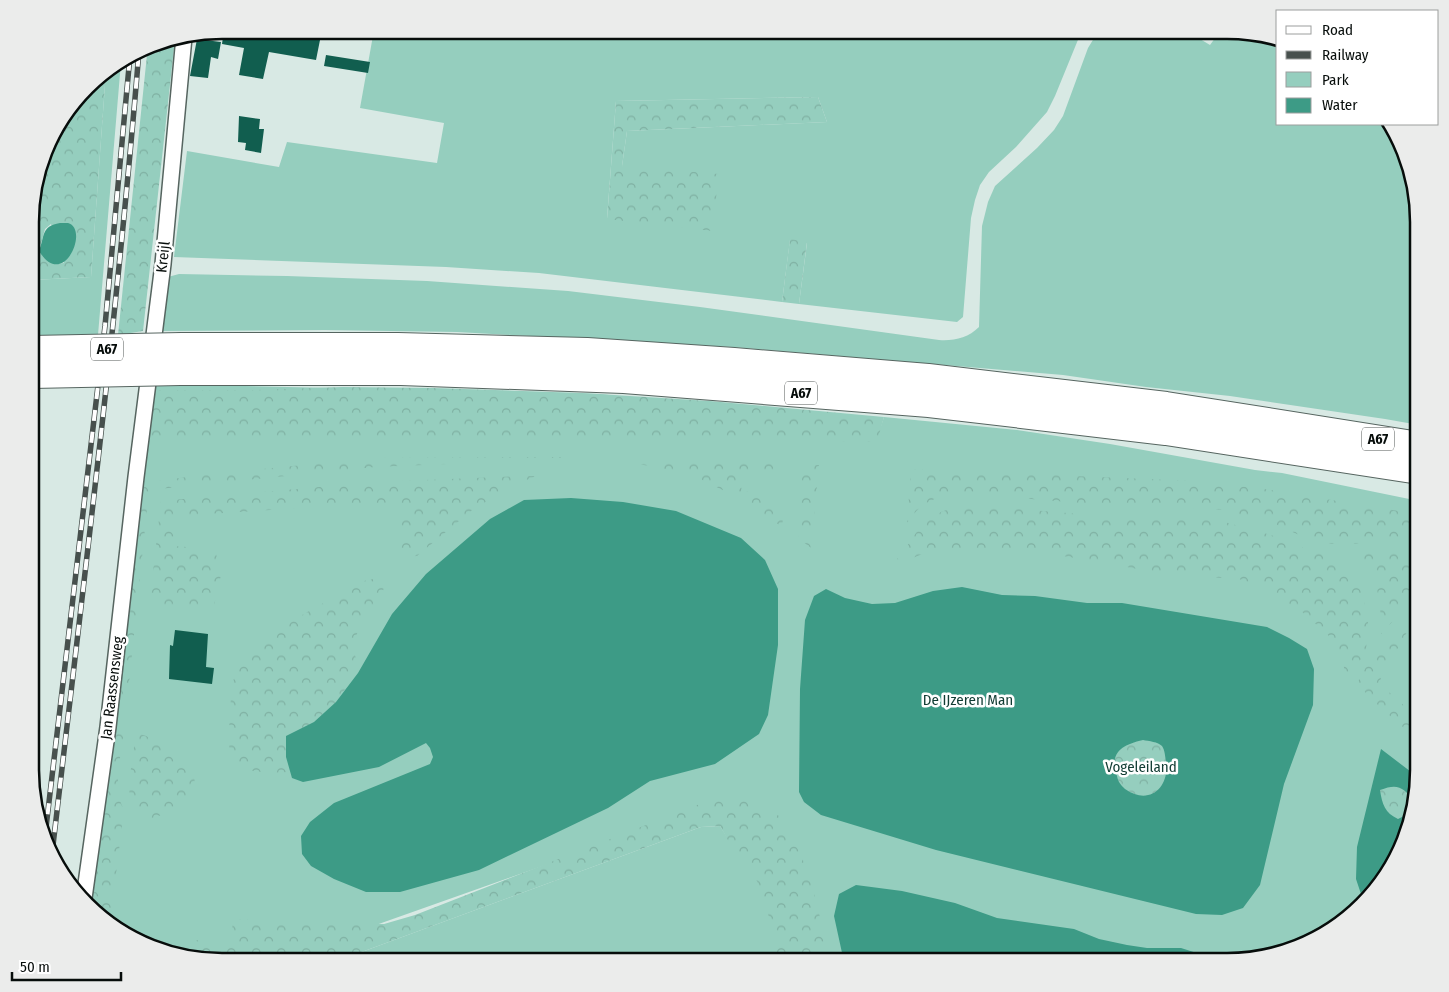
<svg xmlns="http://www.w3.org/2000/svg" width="1449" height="992" viewBox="0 0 1449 992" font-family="'Fira Sans Condensed',sans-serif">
<defs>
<pattern id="forest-crowns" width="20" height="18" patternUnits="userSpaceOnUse" patternTransform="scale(1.25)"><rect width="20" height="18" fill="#95cebe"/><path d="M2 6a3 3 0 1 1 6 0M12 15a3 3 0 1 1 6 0" fill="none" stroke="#7fb0a2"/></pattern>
</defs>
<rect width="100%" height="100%" fill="#d8e9e4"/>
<path fill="#95cebe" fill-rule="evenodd" d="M374 30H1082L1055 96 1047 112 1016 147 989 172 980 185 975 200 971 218 963 317 957 322 799 304 807 243 790 240 782 302 539 273 446 267 174 257 187 151 279 167 287 142 437 163 444 123 360 108ZM818 97 827 122 627 131 622 166 712 230 607 218 616 101Z
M1099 30H1185L1210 45 1221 30H1240L1278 38V124H1389L1399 137 1419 209V425L1385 419 1230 396 1146 387 1063 375 733 347 457 332 325 330 158 331 168 277 179 274 287 276 427 281 568 291 700 307 939 340C954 341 968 338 979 327L982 226 988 202 995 186 1037 148 1054 130 1063 116 1088 48Z
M121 62 98 335H32V280L91 277 106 71Z
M155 384 600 394 881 426 884 417 1017 430 1110 444 1255 470 1282 473 1419 501V783L1409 832 1380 887 1312 942 1228 962H340V960L701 827 720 826 742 861 726 801 277 960 209 962 160 952 105 923 90 905Z"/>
<path fill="url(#forest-crowns)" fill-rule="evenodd" d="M175 39 143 331 118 335 148 45Z
M106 71 91 277 32 280V197L50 137 95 78ZM51 224 64 263C52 264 46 262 39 251L45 229Z
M818 97 827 122 627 131 622 166 719 174 712 231 607 219 616 101Z
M790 239 807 242 799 304 782 302Z
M343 387 433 388 582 393 710 401 884 417 877 442 620 437 410 440 148 441 156 390H253Z
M566 457 572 459 375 467 149 490 128 693 116 701 143 483 201 475 376 458Z
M606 459H658L779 464 778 476 738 473 742 491 766 494V504L784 509 782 527 747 502 692 475 656 467Z
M803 465H819L811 548 798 538Z
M911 469 1195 481 1264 489 1417 514V542L1398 539 1343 545 1326 543 1297 534 1275 524 1223 510 1172 507 1141 508 957 493C933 498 921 502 907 523Z
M523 476H536L510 487 471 511 417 556 403 557 400 551V505L398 502 176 516 173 546 215 549 221 575 213 610 149 607 161 501 376 482Z
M957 506 1007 508 1140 519 1172 518 1221 521 1271 535 1293 545 1324 554 1333 555 1357 577 1362 591 1368 623 1366 652 1356 666 1346 689 1343 657 1328 635 1301 611 1260 586 1239 579 1164 574 1095 561 1017 549 961 548 927 552 887 569 901 555 922 524 941 512Z
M1398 549 1410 553 1419 562V589L1403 610 1381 634C1382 616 1379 584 1369 569 1365 564 1360 559 1355 555Z
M381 577 385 583C384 587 383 591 382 595 371 620 340 637 361 667L336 702 314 722 287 736 286 757 290 772 269 773 238 769C227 754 228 737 230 718 231 704 230 686 236 673 253 635 328 602 364 581Z
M1419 611 1382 676 1379 683 1419 719V741L1381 708 1357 684C1370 654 1395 633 1419 611Z
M113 722 124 733C121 754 112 791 124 809L110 925 105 923 90 905Z
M136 734C138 734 141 734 143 735 155 738 191 765 194 777 196 784 193 793 189 799 181 810 160 815 147 820 141 815 134 809 131 802 126 790 134 749 136 734Z
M1143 740C1149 741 1158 742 1162 746 1165 750 1165 757 1166 761 1170 788 1149 806 1125 789 1121 785 1118 782 1117 776 1109 753 1121 745 1143 740Z
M1391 786C1402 787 1408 794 1415 802L1413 812 1398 819C1385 812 1382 804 1380 790Z
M726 798C742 800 769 805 780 817 784 822 787 829 790 834 813 873 821 918 828 962H779L770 920 757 881 737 856 720 826 701 827 340 960V962H209L183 956 196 940 228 947 234 919 384 924 415 915 705 802Z"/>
<path fill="#3d9b86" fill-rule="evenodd" d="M60 223C60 223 68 223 68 223 90 229 63 291 39 251 45 236 41 226 60 223Z
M571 498 623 502 676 511 741 538 765 560 778 589V645L768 715 759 734 715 764 650 781 608 808 479 870 400 892H366L334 879 311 866 302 854 301 836 310 822 334 803 430 764 433 757 430 748 426 743 379 767 303 782 292 778 286 757V736L314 722 336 702 358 673 392 614 426 574 490 519 524 500Z
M962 587 1002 595 1035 596 1087 603H1122L1267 627 1289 638 1307 649 1314 669 1313 705 1284 784 1260 885 1243 908 1222 915 1196 914 936 850 821 815 804 802 799 792 800 689 805 620 814 596 826 589 845 598 872 604 895 603 933 591ZM1143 740C1149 741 1158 742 1162 746 1165 750 1165 757 1166 761 1170 788 1149 806 1125 789 1121 785 1118 782 1117 776 1109 753 1121 745 1143 740Z
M1381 749 1419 778 1415 802C1403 787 1398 783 1380 790 1382 804 1385 813 1398 819L1412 812 1413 809 1409 832 1380 887 1363 900 1356 879 1357 847Z
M856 885 902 891 955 903 997 918 1074 929 1099 939 1127 945 1147 948H1181L1225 962H844L834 916 839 894Z"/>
<path fill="#115e4f" d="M224 30H322L316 60 269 52 263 79 239 75 244 48 222 44Z
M197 39 221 42 218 59 211 57 208 78 190 76Z
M326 55 370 62 368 73 324 66Z
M239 116 260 119 259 129H264L261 153 245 150 246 143 238 142Z
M175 630 208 634 206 667 214 668 212 684 169 679 170 645 173 646Z"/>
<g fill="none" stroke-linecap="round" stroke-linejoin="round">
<defs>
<path id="street" d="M84 898 108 727 136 477 163 264 184 37"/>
<path id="highway" d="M182 347H398L587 352 734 362 928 378 1166 406 1419 446
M180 371H401L624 379 929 403 1166 431 1419 470"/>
</defs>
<use href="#street" stroke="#566560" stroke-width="18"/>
<use href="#highway" stroke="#566560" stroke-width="30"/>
<use href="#street" stroke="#fff" stroke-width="15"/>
<use href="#highway" stroke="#fff" stroke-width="28"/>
<defs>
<path id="rail" d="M45 836 105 326 130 56
M52 854C83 587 117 319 139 51"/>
</defs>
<use href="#rail" stroke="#47504d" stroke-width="5.5"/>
<use href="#rail" stroke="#fff" stroke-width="4" stroke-dasharray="11" stroke-linecap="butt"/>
<defs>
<path id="highway-bridge" d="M32 350 182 347
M32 374 180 371"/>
</defs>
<use href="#highway-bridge" stroke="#566560" stroke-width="30" stroke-linecap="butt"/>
<use href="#highway-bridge" stroke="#fff" stroke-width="28"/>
</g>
<g text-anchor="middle" stroke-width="5" stroke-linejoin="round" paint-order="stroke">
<g fill="#fff" stroke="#515654" stroke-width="1">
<rect x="91" y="337.5" width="32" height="23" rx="4"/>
<rect x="785" y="381.5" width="32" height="23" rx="4"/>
<rect x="1362" y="427.5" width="32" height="23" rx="4"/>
</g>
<g font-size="14" font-weight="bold" fill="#070d0b">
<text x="107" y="354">A67</text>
<text x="801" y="398">A67</text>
<text x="1378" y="444">A67</text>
</g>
<g font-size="15" fill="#070d0b" stroke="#fff">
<text transform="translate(163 257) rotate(-84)" y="5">Kreijl</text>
<text transform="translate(112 688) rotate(-83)" y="5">Jan Raassensweg</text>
</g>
<g font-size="15" fill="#113c33" stroke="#fff">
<text x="968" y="705">De IJzeren Man</text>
<text x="1141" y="772">Vogeleiland</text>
</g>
</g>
<path d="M0 0H1449V992H0ZM222 39H1227A183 183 0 0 1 1410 222V770A183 183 0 0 1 1227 953H222A183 183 0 0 1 39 770V222A183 183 0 0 1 222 39Z" fill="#ebeceb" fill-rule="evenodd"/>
<path fill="none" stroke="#070d0b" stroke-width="2.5" d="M222 39H1227A183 183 0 0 1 1410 222V770A183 183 0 0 1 1227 953H222A183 183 0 0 1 39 770V222A183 183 0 0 1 222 39Z"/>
<rect x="1276" y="10" width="162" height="115" fill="#ffffff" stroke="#9c9e9d"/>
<rect x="1286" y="26" width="25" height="8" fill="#ffffff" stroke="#9c9e9d"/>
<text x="1322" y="35" font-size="15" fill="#070d0b">Road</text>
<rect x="1286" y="51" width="25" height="8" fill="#47504d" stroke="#9c9e9d"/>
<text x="1322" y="60" font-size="15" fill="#070d0b">Railway</text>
<rect x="1286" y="72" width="25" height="15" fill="#95cebe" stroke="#9c9e9d"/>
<text x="1322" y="85" font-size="15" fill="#070d0b">Park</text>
<rect x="1286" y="98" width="25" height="15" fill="#3d9b86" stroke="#9c9e9d"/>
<text x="1322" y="110" font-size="15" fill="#070d0b">Water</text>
<path d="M12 972v8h109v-8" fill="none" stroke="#070d0b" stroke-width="2.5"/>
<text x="20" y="972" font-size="15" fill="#070d0b" stroke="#ffffff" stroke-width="4" paint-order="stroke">50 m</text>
</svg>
